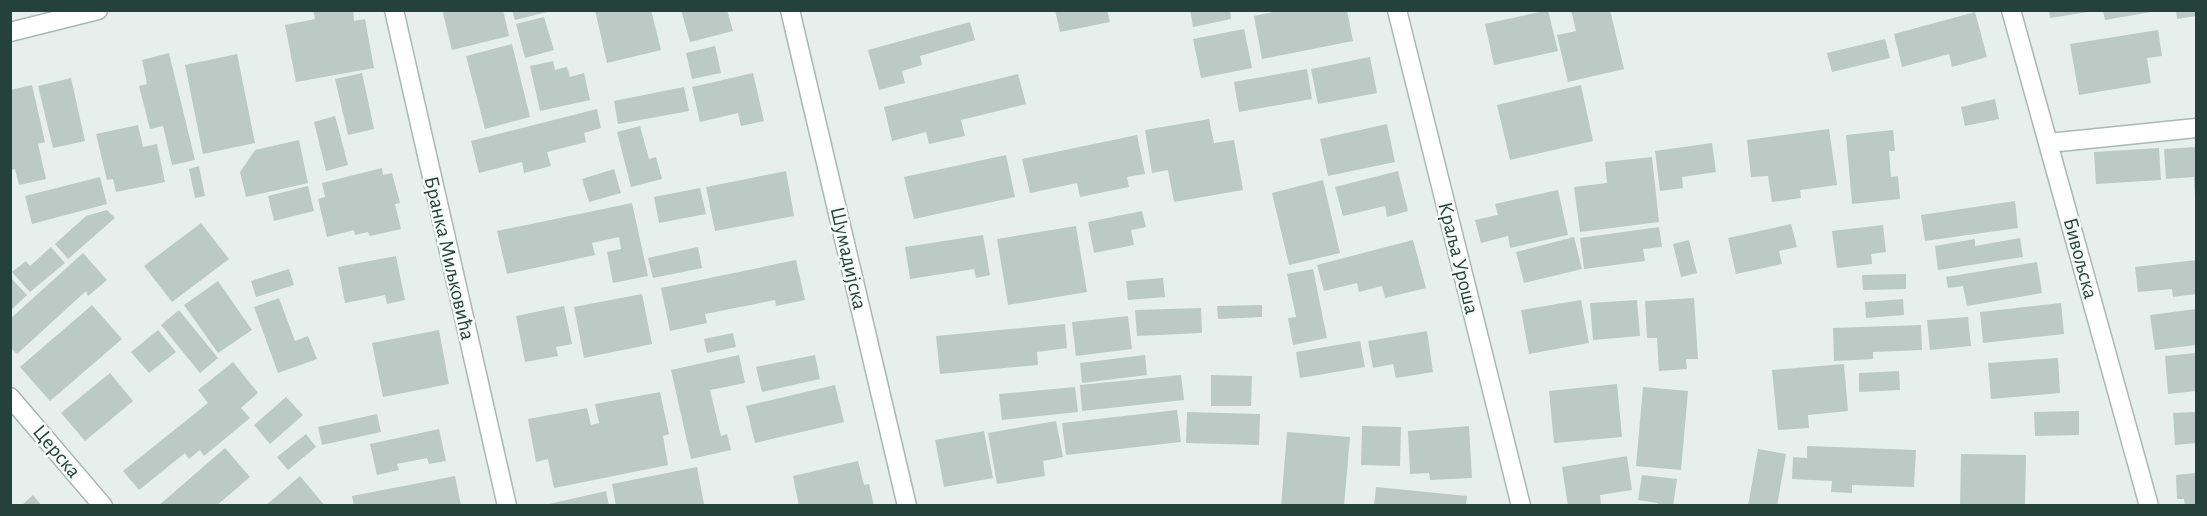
<svg xmlns="http://www.w3.org/2000/svg" width="2207" height="516" viewBox="0 0 2207 516" font-family="'Alegreya Sans',sans-serif">
<rect width="100%" height="100%" fill="#e6efeb"/>
<path fill="#bbcac4" d="M313 10H353L354 21 365 19 374 68 296 82 285 25 315 19Z
M446 10H503L509 36 452 50 443 13Z
M512 10H551V11L515 20Z
M595 10H651L661 50 607 63Z
M681 10H727L733 31 690 42Z
M1055 10H1107L1110 22 1060 32Z
M1190 10H1230L1231 19 1193 27Z
M1282 10H1347L1353 41 1262 59 1254 16Z
M1548 10 1558 51 1494 65 1485 24Z
M1571 10H1610L1624 69 1568 82 1557 35 1576 31Z
M2049 10H2088V12L2050 18Z
M2103 10H2151V12L2105 20Z
M2176 10H2196V16L2177 19Z
M1975 12 1987 57 1952 67 1949 54 1902 67 1894 34Z
M544 17 554 50 525 58 516 24Z
M970 22 975 40 920 56 922 65 902 71 905 83 879 90 868 50Z
M1244 29 1252 68 1201 78 1193 39Z
M2158 30 2162 56 2147 58 2151 83 2079 95 2070 44Z
M1885 39 1890 58 1832 72 1827 53Z
M512 44 530 117 485 129 466 56Z
M715 46 721 73 692 79 686 53Z
M169 53 195 160 172 165 163 126 150 129 139 86 147 84 142 60Z
M237 54 255 143 203 154 185 65Z
M1370 57 1377 93 1318 104 1311 69Z
M553 61 555 70 567 67 570 77 584 73 590 100 540 111 530 66Z
M1307 69 1312 99 1239 112 1234 82Z
M362 73 374 129 348 135 335 79Z
M753 73 764 121 741 126 738 113 700 122 692 87Z
M1018 74 1026 104 961 120 965 136 929 144 926 132 892 141 884 107Z
M71 78 85 141 53 148 38 86Z
M32 85 45 142 38 144 46 179 19 185 15 169 10 170V90Z
M1581 85 1593 141 1510 160 1497 105Z
M684 87 689 111 618 124 614 101Z
M1995 99 1999 119 1965 126 1961 107Z
M597 109 601 128 584 133 586 142 547 152 551 166 524 173 522 162 479 173 471 141Z
M335 116 348 165 326 171 314 122Z
M1209 119 1214 143 1234 140 1243 190 1174 202 1168 170 1152 173 1145 130Z
M1387 124 1395 162 1328 176 1320 139Z
M138 125 143 147 157 144 165 182 116 192 113 179 107 180 96 134Z
M640 126 649 159 656 157 662 179 631 187 617 132Z
M1829 129 1837 185 1800 190 1801 198 1772 202 1768 176 1751 177 1747 140Z
M1893 130 1895 151H1889L1891 177 1898 176 1900 199 1852 204 1846 135Z
M1137 135 1145 174 1127 177 1129 187 1080 197 1077 183 1030 193 1022 159Z
M299 140 308 183 246 197 240 172 255 150Z
M1712 143 1716 172 1682 177 1683 188 1660 191 1655 151Z
M2196 147V196H2195L2194 177 2166 179 2164 149Z
M2159 148 2161 180 2096 184 2094 152Z
M1006 155 1015 197 914 219 904 177Z
M1652 157 1659 222 1580 232 1574 187 1607 183 1605 162Z
M199 166 205 196 195 198 189 169Z
M382 168 383 175 392 173 400 203 395 204 401 229 370 236 368 232 355 235 354 230 327 237 318 199 325 197 322 183Z
M614 169 621 193 589 202 582 179Z
M786 171 794 216 715 231 706 187Z
M1398 171 1408 211 1387 217 1385 206 1343 216 1335 187Z
M100 177 107 204 32 224 25 196Z
M1323 180 1340 253 1289 265 1272 193Z
M308 186 314 211 274 221 268 196Z
M700 188 706 214 659 223 654 197Z
M1558 190 1568 235 1510 248 1508 236 1481 243 1475 220 1498 215 1495 204Z
M2015 201 2018 228 1925 241 1921 215Z
M632 203 648 276 613 283 607 252 621 249 619 237 592 243 595 255 507 274 497 231Z
M107 210 115 218 68 259 55 244 86 216Z
M1142 211 1146 227 1131 230 1134 245 1094 253 1088 222Z
M201 223 229 259 172 302 144 266Z
M1791 224 1797 247 1779 251 1782 264 1736 274 1728 238Z
M1883 225 1886 252 1871 254 1872 264 1837 268 1832 231Z
M1076 226 1087 292 1008 305 997 239Z
M1659 227 1662 247 1643 249 1645 261 1584 269 1580 238Z
M983 235 990 275 976 278 974 269 910 279 905 247Z
M1574 237 1582 269 1524 283 1516 252Z
M2020 238 2023 257 1938 270 1935 246 1975 239V246Z
M1413 240 1426 288 1385 298 1382 286 1359 292 1357 283 1324 291 1317 265Z
M1689 240 1697 273 1681 277 1673 244Z
M51 247 65 263 30 292 12 272 26 261 30 266Z
M698 247 702 268 653 278 648 258Z
M83 253 107 280 88 296 86 291 17 354 10 347V319Z
M396 256 405 300 387 304 385 295 345 303 338 267Z
M796 260 805 300 776 306 775 300 705 314 707 323 670 331 661 288Z
M2196 260V294L2173 297 2172 289 2138 292 2135 267Z
M2037 262 2042 293 1967 306 1963 286 1948 288 1946 277Z
M289 269 294 285 256 297 251 281Z
M1313 269 1327 338 1293 345 1288 318 1296 317 1287 274Z
M1906 274V289L1863 290 1862 275Z
M10 277 27 295 10 311Z
M1163 278 1165 297 1128 300 1126 281Z
M218 281 252 330 218 353 184 305Z
M642 294 652 344 584 358 574 307Z
M279 298 295 341 308 336 317 359 278 373 254 307Z
M1694 298 1698 359H1686L1687 369 1659 371 1657 338H1647L1645 301Z
M1903 299 1904 315 1866 318 1865 302Z
M1581 300 1589 343 1529 354 1521 310Z
M1637 300 1640 336 1593 340 1590 303Z
M2061 303 2064 334 1983 343 1980 312Z
M92 305 122 339 50 401 20 367Z
M1262 305V317L1218 319 1217 306Z
M564 306 572 344 556 347 558 356 525 362 516 316Z
M1201 308 1202 333 1137 336 1135 310Z
M2196 309V345L2155 350 2150 315Z
M179 310 218 358 200 373 161 325Z
M1128 316 1132 349 1076 356 1072 322Z
M1968 317 1971 346 1930 350 1927 320Z
M1065 324 1067 348 1037 352 1038 365 940 374 936 336Z
M1921 325 1922 350 1873 352V359L1834 361 1833 328Z
M158 330 176 352 149 373 131 352Z
M439 330 449 384 383 397 372 343Z
M1427 331 1433 372 1396 378 1393 364 1373 368 1368 341Z
M733 333 736 347 707 353 704 339Z
M1360 341 1365 367 1300 378 1296 352Z
M2196 353V391L2168 394 2165 356Z
M739 355 745 383 710 390 721 436 727 434 731 450 691 459 671 370Z
M815 355 820 379 762 392 756 367Z
M1145 355 1147 375 1082 383 1080 363Z
M2058 358 2060 393 1991 399 1988 363Z
M233 362 258 393 241 408 250 418 204 456 200 450 189 459 185 453 139 490 123 471 208 403 198 390Z
M1844 364 1848 411 1808 415 1809 428 1778 430 1772 370Z
M1899 371 1900 390 1859 392V373Z
M110 373 133 401 85 441 61 413Z
M1181 375 1184 400 1082 411 1080 385Z
M1211 375 1252 376 1251 406H1211Z
M1617 384 1622 437 1554 443 1549 391Z
M835 385 844 422 755 443 746 406Z
M1075 387 1078 412 1002 420 999 394Z
M1643 387 1688 391 1681 470 1636 466Z
M660 392 669 434 663 436 668 465 554 488 548 459 536 462 528 419 587 408 591 425 599 423 595 404Z
M286 397 303 415 270 444 254 425Z
M1177 410 1181 442 1066 455 1062 423Z
M2079 411V435L2035 436 2034 412Z
M1187 412 1260 414 1259 445 1186 443Z
M2196 412V443L2175 445 2173 413Z
M377 414 381 432 322 445 318 427Z
M1056 421 1063 457 1043 461 1045 476 997 484 988 433Z
M1362 426 1401 427 1400 466 1361 465Z
M1469 426 1472 478 1430 480 1429 473 1410 474 1408 431Z
M439 429 446 461 429 464 427 458 397 464 399 470 377 475 370 444Z
M984 431 993 478 944 487 935 440Z
M1287 432 1350 437 1344 506H1281Z
M306 434 316 447 288 470 277 457Z
M1807 446 1916 450 1914 487 1852 485V493L1831 492 1832 481 1792 479 1793 457 1807 458Z
M225 448 250 477 216 506H158Z
M1758 449 1786 454 1777 506H1748Z
M1961 454 2026 455 2025 506H1960Z
M1627 456 1632 490 1600 495 1601 504 1568 506 1562 467Z
M858 461 864 485 869 484 874 506H799L793 476Z
M697 467 704 504 616 506 612 484Z
M2196 473V506H2185L2184 499H2177L2176 475Z
M1642 475 1677 479 1673 506H1658V503L1638 500Z
M300 476 325 506H265Z
M455 476 461 506H354L352 496Z
M1376 487 1467 496 1466 506H1374Z
M606 491 609 506H545V505Z
M33 495 42 506H21Z"/>
<g fill="none" stroke-linecap="round" stroke-linejoin="round">
<defs>
<path id="minor" d="M394 10 507 506
M1397 10 1521 506
M2011 10 2149 506
M10 32 98 10
M2049 143 2196 128
M10 397 103 506"/>
<path id="tertiary" d="M790 10 907 506"/>
</defs>
<use href="#minor" stroke="#a8b8b2" stroke-width="21"/>
<use href="#tertiary" stroke="#a8b8b2" stroke-width="21"/>
<use href="#minor" stroke="#fff" stroke-width="18"/>
<use href="#tertiary" stroke="#fff" stroke-width="18"/>
</g>
<g text-anchor="middle" stroke-width="5" stroke-linejoin="round" paint-order="stroke">
<g font-size="21" fill="#24423a" stroke="#f7fbf9">
<text transform="translate(450 258) rotate(77)" y="7">Бранка Миљковића</text>
<text transform="translate(849 258) rotate(77)" y="7">Шумадијска</text>
<text transform="translate(1459 258) rotate(76)" y="7">Краља Уроша</text>
<text transform="translate(2081 258) rotate(75)" y="7">Бивољска</text>
<text transform="translate(57 451) rotate(50)" y="7">Церска</text>
</g>
</g>
<rect width="2207" height="516" fill="none" stroke="#24423a" stroke-width="24"/>
</svg>
